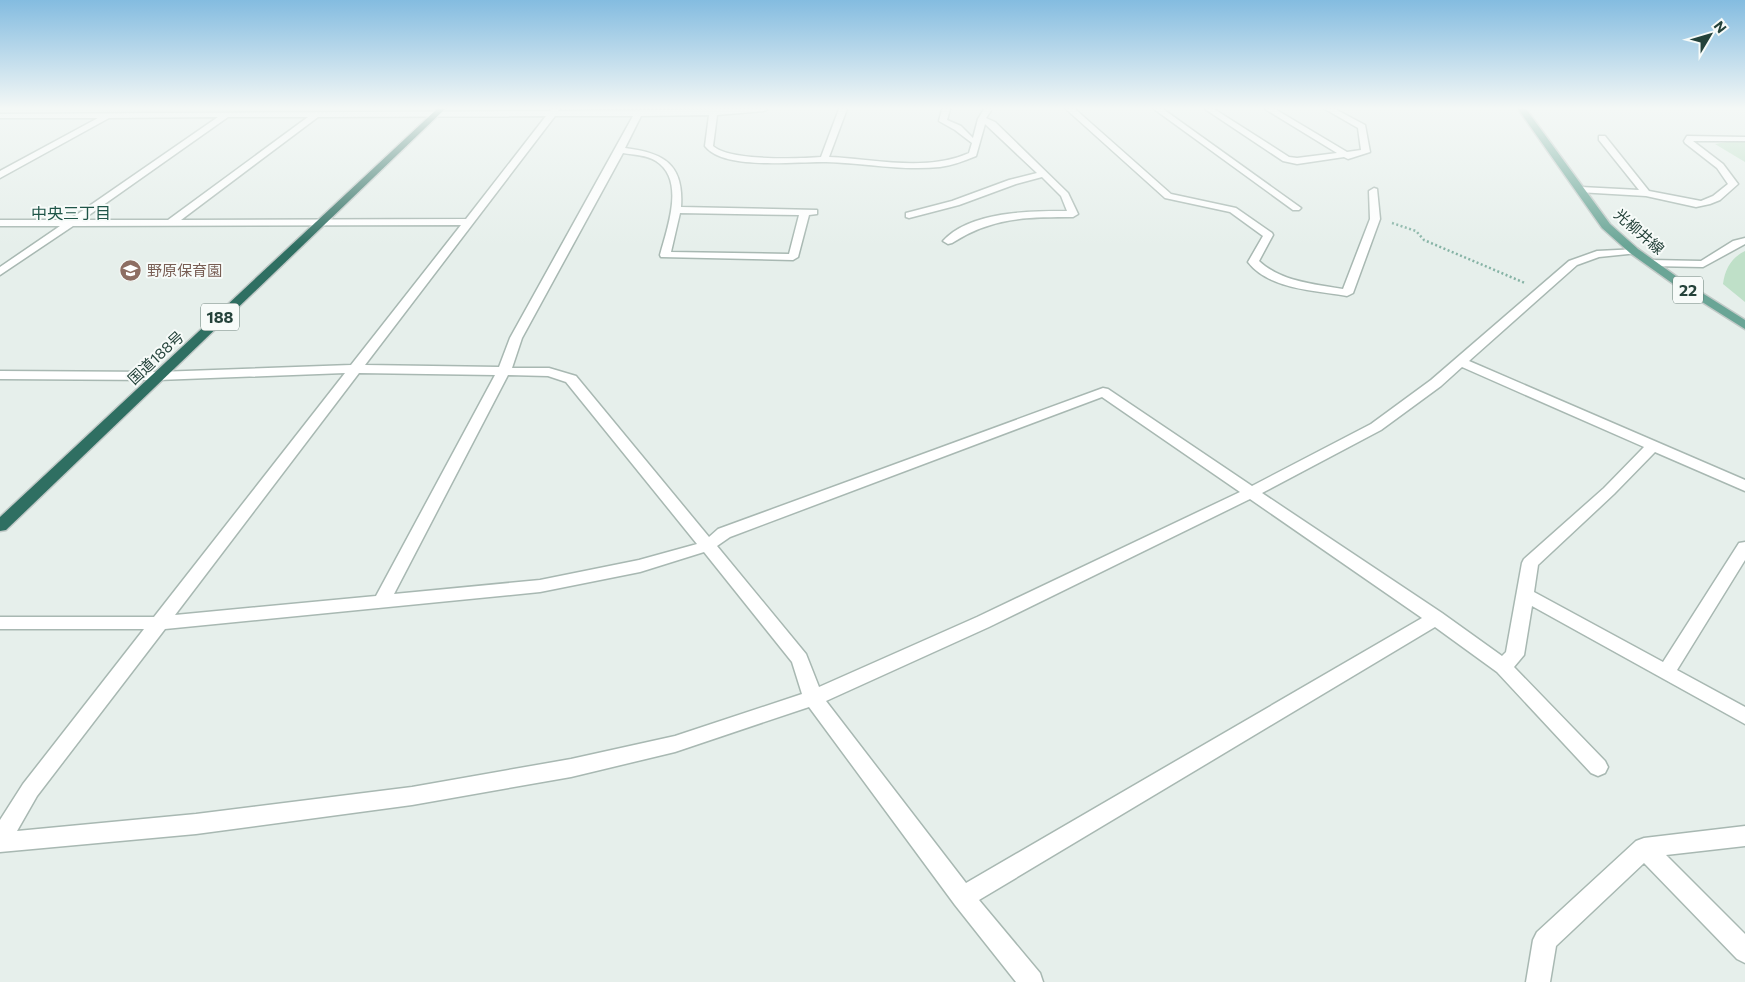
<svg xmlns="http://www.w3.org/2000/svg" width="1745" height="982" viewBox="0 0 1745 982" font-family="Commissioner,'Noto Sans JP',sans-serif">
<rect width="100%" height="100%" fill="#e6efeb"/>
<path fill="#bfe0c8" d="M1732 141 1745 142V162L1715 144Z
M1745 251V302L1723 284C1725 269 1731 258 1745 251Z"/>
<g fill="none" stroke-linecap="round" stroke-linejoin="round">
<defs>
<path id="minor" d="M552 109H560L558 111 768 109 764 111 717 115 713 146C729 161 798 159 821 157L839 109H847L829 157C875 159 926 172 969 153L972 143 955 130 939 121 942 109H950L947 120 961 126 973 138 978 119 984 109H992L986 118 995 122 1068 193 1078 214 1073 217C1027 217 992 217 952 243L948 244 943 241C970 211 1030 211 1067 211L1061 196 1042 177 1016 184 959 205 909 218 906 217V213L952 201 1009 180 1037 173 985 124 976 156C964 161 953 165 940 167 902 171 864 163 826 162 797 161 724 171 705 146L709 115 641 116 625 148C664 153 684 164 681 207L817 210V214L809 215 798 257 793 260 661 257 660 255C667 228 686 180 656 161 647 155 634 155 623 153L522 338 512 368H549L576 376 709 537 718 529 1103 388 1108 389 1252 486 1371 424 1431 380 1569 261 1597 251 1638 249 1639 251 1638 253 1599 257 1577 265 1469 361 1745 480V491L1655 452 1614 494 1538 565 1534 592 1663 662 1739 543 1745 542V560L1677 670 1745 707V724L1532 606 1524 655 1514 667 1605 761 1608 767 1605 773 1598 776 1591 773 1497 672 1435 627 979 900 1040 973 1043 982H1016L955 905 809 707 675 752 571 777 412 805 196 834 0 852V820L23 784 144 629H0V617H154L345 373 158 380 0 379V371L158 372 351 365 461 225 73 226 0 275V267L60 226H0V220H69L218 117 109 118 0 178V171L98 118H0V114L550 111ZM546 116 466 219 181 220 318 117ZM555 116H633L510 338 499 367 365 365ZM228 117H308L168 220H82ZM680 213 799 215 789 254 671 252ZM1462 367 1644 447 1604 488 1524 559 1522 563 1506 652 1502 656 1442 613 1262 493 1381 430 1441 386ZM359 373 495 375 376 596 175 615ZM508 375 548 376 566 382 697 544 639 560 540 580 394 594ZM1102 397 1240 492 977 617 819 687 806 654 717 546 730 537ZM1250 499 1422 618 966 883 826 701 989 627ZM704 552 792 662 802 694 675 736 571 759 412 787 196 814 17 831 37 796 165 629 540 592 640 572Z
M1066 109H1075L1171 194 1236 208 1272 233 1273 235 1259 261C1282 282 1314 284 1343 289L1370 219 1369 191 1374 188 1377 189 1380 219 1353 293 1347 296C1315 290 1270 290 1248 262L1263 236 1230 212 1165 198Z
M1154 109H1163L1301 208 1299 210H1293Z
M1205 109H1214L1289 157 1297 158 1337 153 1265 109H1275L1347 152 1361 150 1358 128 1325 109H1335L1365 125 1370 152 1348 159 1344 157 1297 164 1283 161Z
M1599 136H1605L1649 191 1701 201 1713 196 1728 184 1717 168 1685 143 1684 141 1687 136 1745 137V141H1693L1723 164 1738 184 1720 200 1710 204 1696 207 1646 196 1578 192 1576 190 1581 187 1639 190 1599 140Z
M1745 238V244L1703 267 1651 266 1646 263 1651 260 1701 261 1733 241Z
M1745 826V846L1666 855 1745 934V963L1737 959 1644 863 1556 946 1550 982H1526L1533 940 1537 932 1636 841 1644 838Z"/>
<path id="major" d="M1518 109H1526L1610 224 1638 249 1680 279 1745 320V329L1672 283 1630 253 1602 228Z"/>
<path id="highway" d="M437 109H445L6 530 0 531V517Z"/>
</defs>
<use href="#minor" stroke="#a8b8b2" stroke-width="3"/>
<use href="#major" stroke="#c2cac8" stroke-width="3"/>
<use href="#highway" stroke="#c2cac8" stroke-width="3"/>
<path stroke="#86b3a5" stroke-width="2.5" stroke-dasharray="2 2.5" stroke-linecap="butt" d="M1392 223 1416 231 1424 240 1525 283"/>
<use href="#minor" fill="#fff" fill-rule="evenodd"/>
<use href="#major" fill="#6aa596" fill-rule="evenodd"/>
<use href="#highway" fill="#2f6f62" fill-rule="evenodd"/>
</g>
<linearGradient id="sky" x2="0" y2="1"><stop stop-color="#84bce0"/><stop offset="0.44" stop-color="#f4f8f6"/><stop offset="1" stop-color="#f4f8f6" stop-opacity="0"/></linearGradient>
<rect width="1745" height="246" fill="url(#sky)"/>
<defs>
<symbol id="school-disc" viewBox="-11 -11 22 22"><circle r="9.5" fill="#8d6e63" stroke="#f7fbf9"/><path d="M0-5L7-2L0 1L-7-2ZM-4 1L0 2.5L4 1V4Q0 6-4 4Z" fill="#fff"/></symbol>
</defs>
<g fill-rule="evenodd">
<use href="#school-disc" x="118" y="258" width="25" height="25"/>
</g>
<g text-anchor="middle" stroke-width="4" stroke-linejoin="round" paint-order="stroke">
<g font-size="15" fill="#24423a" stroke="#f7fbf9">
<text transform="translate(1639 232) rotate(41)" y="5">光柳井線</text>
<text transform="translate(156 358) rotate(-43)" y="5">国道188号</text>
</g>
<g font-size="15" fill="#785e54" stroke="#f7fbf9" text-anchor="start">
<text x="147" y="276">野原保育園</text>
</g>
<g font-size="16" fill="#1f5548" stroke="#f7fbf9">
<text x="71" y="219">中央三丁目</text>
</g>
<g fill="#f7fbf9" stroke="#637a73" stroke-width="1">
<rect x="1673" y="276.5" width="30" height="27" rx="4"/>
<rect x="201" y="303.5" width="38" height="27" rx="4"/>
</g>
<g font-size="16" font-weight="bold" fill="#24423a">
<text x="1688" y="296">22</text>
<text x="220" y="323">188</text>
</g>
</g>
<g transform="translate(1710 35) rotate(52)" stroke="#f7fbf9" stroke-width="4" paint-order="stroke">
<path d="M0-4L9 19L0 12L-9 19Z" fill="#24423a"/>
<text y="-8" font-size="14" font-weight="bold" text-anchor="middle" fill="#24423a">N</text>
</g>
</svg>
